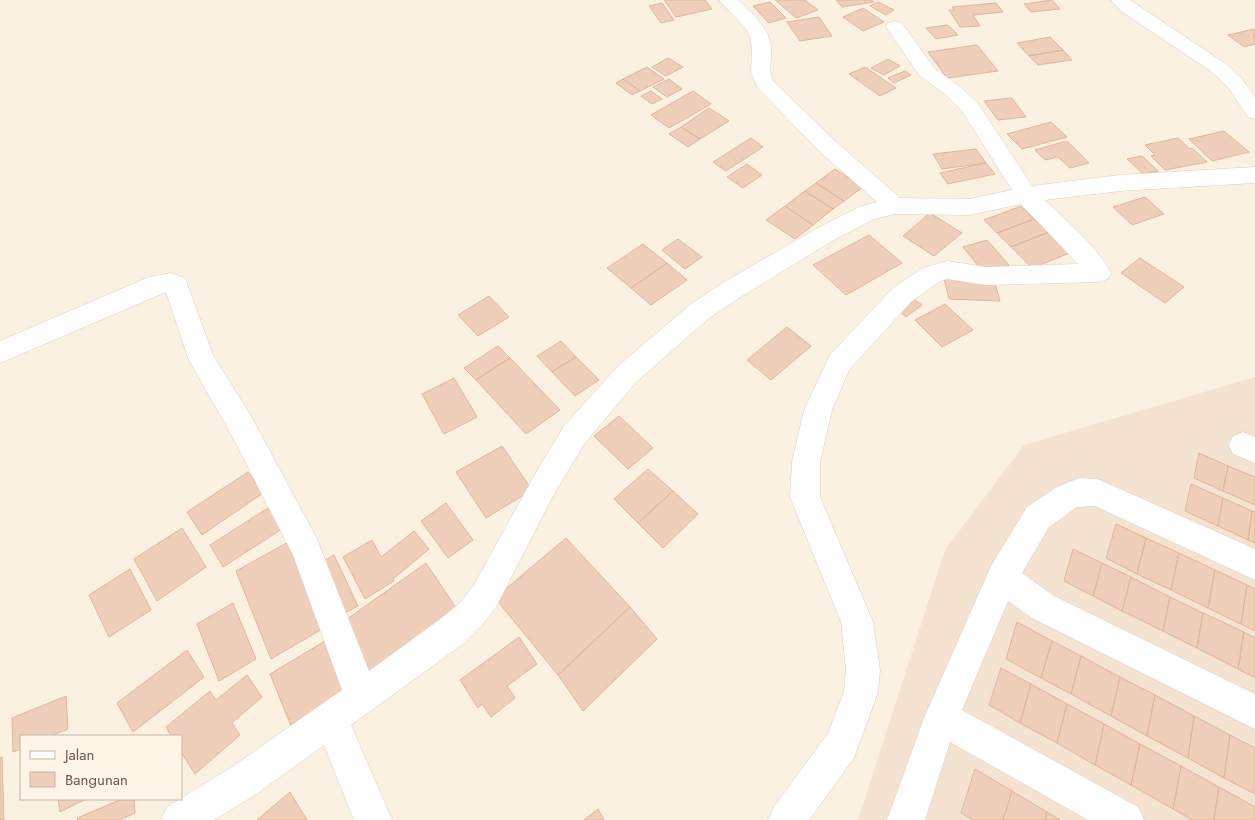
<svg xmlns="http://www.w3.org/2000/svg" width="1255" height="820" viewBox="0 0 1255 820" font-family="Jost,sans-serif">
<rect width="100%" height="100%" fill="#fbf1e1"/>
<path fill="#f3e3d0" d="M1255 377V820H858L945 550 1024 445Z"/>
<path fill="#f0cfba" stroke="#e2b59b" d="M664 0H705L712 9 676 17Z
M775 0H805L818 10 796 18Z
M836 0H872L874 2 842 7Z
M1052 0 1060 9 1031 12 1024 4Z
M770 2 786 18 769 23 753 6Z
M878 2 894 10 886 15 870 6Z
M662 3 674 20 661 23 649 6Z
M996 3 1003 12 973 15 980 26 960 27 949 10H954L952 7Z
M863 8 884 22 863 31 843 17Z
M819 17 832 36 800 41 787 22Z
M948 25 958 35 936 39 926 28Z
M1254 29 1255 44 1244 47 1228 35Z
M1050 37 1063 50 1029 56 1017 43Z
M977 45 998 71 947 78 928 52Z
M1063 50 1072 60 1038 65 1029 56Z
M668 58 683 67 666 76 652 67Z
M888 59 900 66 884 75 871 68Z
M647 67 664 79 640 91 623 79Z
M865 67 896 88 880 96 849 74Z
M905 71 911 75 894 83 888 78Z
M623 79 640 91 632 95 616 83Z
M669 79 682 89 667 97 653 87Z
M651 91 662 99 652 104 641 96Z
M693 91 711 104 669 128 651 115Z
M1012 98 1026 117 998 120 984 101Z
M709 108 729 121 700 139 681 127Z
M1051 122 1067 137 1022 149 1007 134Z
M681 127 700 139 688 147 669 134Z
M1224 131 1249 152 1212 161 1189 139Z
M751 138 763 147 726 171 713 162Z
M1178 138 1190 149 1192 148 1207 162 1165 170 1151 156 1155 155 1145 145Z
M1063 142H1068L1089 163 1070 168 1058 157 1045 160 1035 150Z
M976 149 986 163 942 169 933 154Z
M1142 156 1158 171 1143 174 1127 159Z
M986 163 995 174 948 184 940 173Z
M747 164 762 175 743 188 727 177Z
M835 169 863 187 844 201 816 183Z
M816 183 844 201 833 209 805 191Z
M805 191 833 209 813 225 785 206Z
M1145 197 1164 214 1132 225 1113 207Z
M785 206 813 225 795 239 766 220Z
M1021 206 1034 219 997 233 984 220Z
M930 213 962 233 934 256 903 236Z
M1034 219 1049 232 1011 247 997 233Z
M1049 232 1070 253 1032 268 1011 247Z
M869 235 902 263 846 295 813 265Z
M678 239 702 257 685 269 662 250Z
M987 240 1009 265 984 273 963 247Z
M643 244 667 263 631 288 607 268Z
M1140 258 1184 287 1165 303 1121 273Z
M667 263 687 280 651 305 631 288Z
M944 278 994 280 1000 301 949 299Z
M489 296 509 317 478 336 458 315Z
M913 298 922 305 906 317 897 309Z
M945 304 973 330 942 347 915 320Z
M787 327 811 346 771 380 747 360Z
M561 341 576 357 552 372 537 356Z
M498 346 510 358 476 380 464 368Z
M576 357 599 380 575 396 552 372Z
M510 358 560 410 526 434 476 380Z
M454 378 477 417 444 434 422 394Z
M619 416 653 448 628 469 594 436Z
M502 446 532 490 486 518 456 472Z
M1199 453 1228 466 1223 491 1194 478Z
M1228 466 1255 477V505L1223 491Z
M648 469 673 491 638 523 614 499Z
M248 472 263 493 202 535 187 512Z
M1191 484 1223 498 1218 526 1185 511Z
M673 491 698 514 663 548 638 523Z
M1223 498 1252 511 1248 540 1218 526Z
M446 503 473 540 448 558 421 521Z
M268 508 282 529 223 567 210 545Z
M1252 511 1255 512V543L1248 540Z
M1116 524 1146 538 1137 574 1106 558Z
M182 528 206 567 157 601 134 559Z
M414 531 429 549 393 579 394 581 365 599 343 557 372 540 381 557Z
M566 538 630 607 558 675 495 598Z
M1146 538 1179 553 1171 590 1137 574Z
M290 541 329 625 271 659 236 571Z
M1073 549 1102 563 1093 596 1064 581Z
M1179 553 1215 570 1208 608 1171 590Z
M334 555 358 606 343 614 320 563Z
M426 563 459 612 370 677 340 624Z
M1102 563 1131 577 1122 611 1093 596Z
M130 569 151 610 109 637 89 595Z
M1215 570 1247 585 1241 624 1208 608Z
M1131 577 1170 597 1163 631 1122 611Z
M1247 585 1255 589V631L1241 624Z
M1170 597 1203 613 1197 648 1163 631Z
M233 603 256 659 219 681 197 624Z
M630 607 657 639 583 711 558 675Z
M1203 613 1244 632 1238 669 1197 648Z
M1017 622 1052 641 1041 678 1006 659Z
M1244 632 1255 638V678L1238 669Z
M519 637 537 664 507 686 515 698 491 717 482 704 478 708 460 680Z
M330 638 352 689 291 726 270 674Z
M1052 641 1081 656 1071 694 1041 678Z
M187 650 204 677 133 732 117 703Z
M1081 656 1120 677 1111 716 1071 694Z
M1001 668 1031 684 1020 723 989 705Z
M247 675 262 697 232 723 240 735 195 774 181 752V736H171L166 727 210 691 216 700Z
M1120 677 1155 695 1147 736 1111 716Z
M1031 684 1067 704 1057 743 1020 723Z
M1155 695 1194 716 1188 758 1147 736Z
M66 696 68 729 50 736H21V749L13 752 12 718Z
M1067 704 1104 724 1095 765 1057 743Z
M1194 716 1230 735 1224 778 1188 758Z
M1104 724 1140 744 1131 785 1095 765Z
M1230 735 1255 748V794L1224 778Z
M1140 744 1181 766 1173 809 1131 785Z
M2 757 4 820H0V758Z
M1181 766 1219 787 1214 820H1192L1173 809Z
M975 769 1012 791 1003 820H973L961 813Z
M1219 787 1255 807V820H1214Z
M1012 791 1047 812 1045 820H1003Z
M290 792 307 820H257Z
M58 799H86L60 812Z
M122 799H134L135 813 120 820H78L77 818Z
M598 809 604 820H584Z
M1047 812 1060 820H1045Z"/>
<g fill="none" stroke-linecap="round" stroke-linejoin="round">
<defs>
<path id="minor" d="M719 0H738C752 13 770 28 771 49 772 61 768 70 773 81L835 141 900 198 969 199 1012 190 962 111 945 94 920 76 886 27 888 23 895 21 902 23 934 68 959 86 977 102 1032 186 1120 175 1255 167V183L1120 191 1045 200C1068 223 1096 245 1111 273L1108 279 1099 282 986 285 947 279 940 281 911 302 849 370 832 410 820 462V497L873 622 880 670 878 692 854 758 809 820H768L774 807 828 733 844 692 846 670 841 622 790 497 792 462 804 410 830 355 893 288 923 268 947 261 986 267 1078 264 1021 204 969 215 895 214 874 219 832 241 739 298 708 319 636 382 584 444 554 494 496 607 482 625 463 644 351 725 392 820H354L324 745 258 793 214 820H161L167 807 232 767 342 690 293 555 232 436 188 358 166 292 0 363V341L149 277 171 273 185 278 213 355 252 418 317 539 369 671 439 620 460 603 474 585 534 476 564 426 618 366 690 305 721 284 816 229 859 207 877 202 819 151 758 88 751 73 752 49 750 37 746 29Z
M1111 0H1130L1226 64 1241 78 1255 97V119L1248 117 1227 86 1212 72 1121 11Z
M1243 432 1255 437V463L1233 454 1229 445 1233 436Z
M1079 478 1097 479 1107 483 1255 549V580L1095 506 1077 507 1049 527 1022 573 1054 596 1255 694V729L1032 618 1008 601 962 710 1138 807 1144 820H1088L950 742 925 820H887L924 718 991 566 1027 507 1057 487Z"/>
</defs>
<use href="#minor" stroke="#dfcdbe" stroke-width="1"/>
<use href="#minor" fill="#fff" fill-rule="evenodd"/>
</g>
<rect x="20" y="735" width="162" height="65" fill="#fff5e7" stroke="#c7b6a8"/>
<rect x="30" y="751" width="25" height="8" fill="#ffffff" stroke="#c7b6a8"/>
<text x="65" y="760" font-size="15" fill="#725749">Jalan</text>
<rect x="30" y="772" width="25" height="15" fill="#f0cfba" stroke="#c7b6a8"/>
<text x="65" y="785" font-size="15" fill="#725749">Bangunan</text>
</svg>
